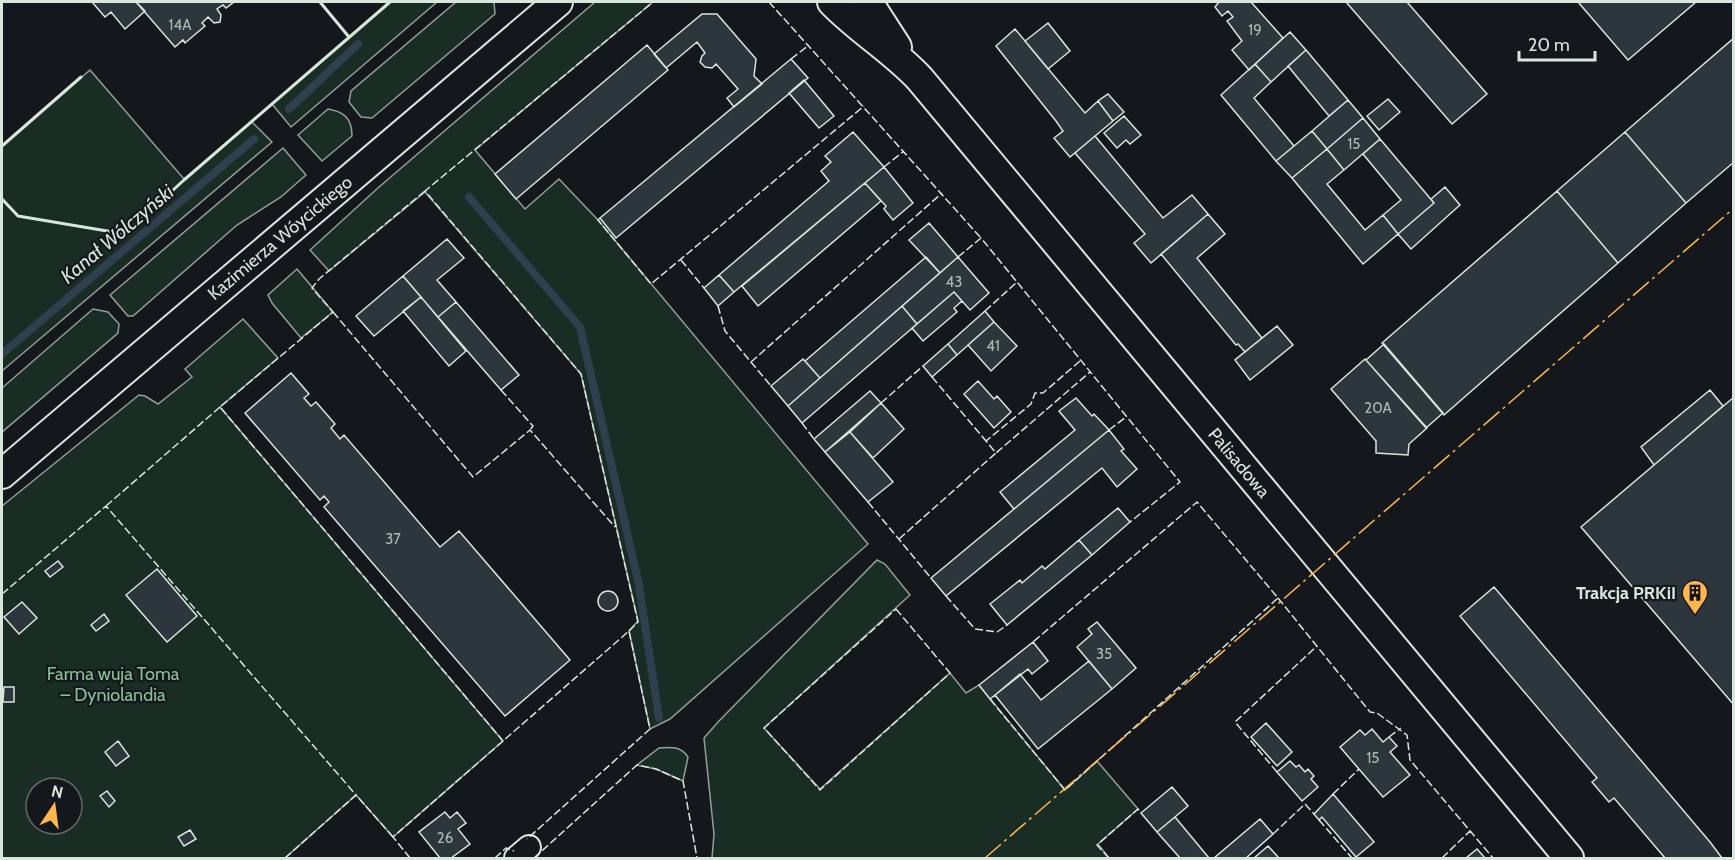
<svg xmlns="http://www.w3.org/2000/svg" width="1735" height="860" viewBox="0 0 1735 860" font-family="Cabin,sans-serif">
<rect width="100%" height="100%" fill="#14181c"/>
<path fill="#1a2d24" stroke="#939e99" stroke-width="1.5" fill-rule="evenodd" d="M390 2H437L291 127 272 104Z
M456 2H494L495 14 372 118 361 117 349 102 351 91Z
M595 2H653L475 150 525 209 559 179 598 220 868 544 670 719 650 729 629 631 638 621 581 374 425 192 329 271 310 250 379 187Z
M90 70 184 179 252 122 272 142 2 371V146Z
M328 109C345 112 352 119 352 136L322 161 298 135Z
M283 148 306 175 281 197 237 225 133 316H128L110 295Z
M297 269 333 312 301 338 272 303 268 295Z
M93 309 108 312 119 324 118 333 2 432V388Z
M243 319 278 358 220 407 503 741 393 837 356 795 285 858H2V506L139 395 145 396 158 404 192 377 185 369ZM36 788H72V824H36Z
M877 560 885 564 910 595 764 728 820 789 950 673 966 693 979 685 1065 790 1097 761 1138 809 1098 844 1109 858H712L714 834 704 738 718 722Z
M659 748C671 747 681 746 688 757L683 781 656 769 637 765Z"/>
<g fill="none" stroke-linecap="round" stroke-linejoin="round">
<path stroke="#2f3f4d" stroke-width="8" d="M289 109 358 44
M469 197 580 327 639 585 659 718
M2 354 254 139"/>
</g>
<path fill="#2c363c" stroke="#d8e6dc" stroke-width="1.5" d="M92 2H136L145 11 125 29 111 12 105 17Z
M136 2H234L226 8 223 5 217 9 221 15 220 22 214 23 208 17 202 23 205 26 185 43 183 40 175 47Z
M1219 2H1251L1283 38 1249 70 1232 50 1242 41 1227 21 1233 17 1228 11 1222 16 1215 7Z
M1346 2H1407L1487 94 1452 124Z
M1578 2H1696L1628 60Z
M702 14H717L756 59 754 76 762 84 734 107 727 98 738 89 716 64 712 68 705 67 700 62 702 56 705 53 697 42 666 68 654 54Z
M1048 23 1070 51 1048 69 1025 41Z
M1015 29 1085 113 1098 101 1113 121 1070 157 1054 138 1063 131 1056 121 996 46Z
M1290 32 1306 50 1271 82 1255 64Z
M1734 38V162L1686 203 1625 132Z
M647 45 668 70 516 199 495 174Z
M1306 50 1348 100 1329 116 1288 66Z
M791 59 808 78 616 238 600 218Z
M1255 64 1271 82 1254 98 1294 146 1276 161 1221 95Z
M804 80 834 116 819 128 789 93Z
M1108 94 1124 112 1113 121 1098 101Z
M1388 99 1400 112 1379 130 1367 116Z
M1348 100 1363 118 1327 149 1312 131Z
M1124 116 1141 135 1130 144 1126 140 1117 148 1104 133Z
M1363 118 1380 139 1344 170 1327 149Z
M1312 131 1327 149 1292 178 1276 161Z
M853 132 884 167 734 292 719 275 829 181 821 171 831 162 825 156Z
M1625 132 1686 203 1618 263 1557 191Z
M1095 136 1163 218 1192 195 1208 214 1151 263 1134 243 1145 234 1075 153Z
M1380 139 1434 203 1398 234 1383 215 1401 200 1363 154Z
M1327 149 1344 170 1327 184 1365 230 1383 215 1398 234 1363 264 1292 178Z
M884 167 913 203 893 220 884 209 886 206 865 183Z
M865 183 881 201 758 306 742 286Z
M1445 187 1460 205 1411 249 1398 234 1434 203 1431 199Z
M1557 191 1618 263 1444 415 1382 343Z
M1208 214 1225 234 1197 258 1262 338 1245 352 1238 344 1236 345 1161 254Z
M929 223 958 257 940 273 909 240Z
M447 239 464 258 437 280 456 302 438 317 403 276Z
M926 257 940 273 820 378 805 361Z
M958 257 989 293 970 310 954 292 917 324 902 306Z
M719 275 734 292 718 306 704 288Z
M403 276 421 297 374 336 356 316Z
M954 292 962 301 954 308 957 312 923 341 912 328Z
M421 297 466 351 449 366 403 311Z
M456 302 519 375 501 390 438 317Z
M902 306 917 324 802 423 788 406Z
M985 311 994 322 957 355 948 344Z
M994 322 1017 346 991 371 968 345Z
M1277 326 1293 345 1250 380 1235 360Z
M948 344 957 355 932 377 923 366Z
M1384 344 1443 413 1426 428 1366 360Z
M803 359 820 378 788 406 771 386Z
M1365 359 1427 428 1409 444 1408 455 1376 453V441L1331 389Z
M291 373 309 394 304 398 311 406 316 402 335 424 331 428 340 439 344 435 440 547 459 531 570 660 505 716 324 507 329 502 324 496 320 500 245 413Z
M978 381 994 399 997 396 1011 412 994 428 964 394Z
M1710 390 1723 406 1654 465 1641 447Z
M870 391 881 403 825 452 814 439Z
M1734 397V705L1581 527Z
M1076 398 1092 416 1094 414 1109 430 1014 509 1000 492 1075 430 1059 411Z
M881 403 904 429 873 458 850 432Z
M1109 430 1124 449 1121 451 1137 469 1117 487 1102 468 946 596 931 578Z
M850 432 893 482 868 502 825 452Z
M1118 508 1130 522 1092 555 1079 540Z
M1079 540 1092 555 1007 625 990 604 1020 580 1022 583 1042 566 1045 569Z
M58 561 63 567 50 577 45 571Z
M157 569 197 616 167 642 126 595Z
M1494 587 1710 842 1722 858H1665L1614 798 1609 802 1592 782 1597 778 1460 616Z
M598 601a10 10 0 1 1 20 0a10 10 0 1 1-20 0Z
M22 602 37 618 19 634 4 617Z
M104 614 109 621 96 631 91 625Z
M1097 622 1136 668 1112 689 1077 647 1092 634 1088 629Z
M1033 642 1048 661 1032 674 1028 669 990 699 979 685Z
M1089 661 1112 689 1038 749 995 695 1020 674 1041 700Z
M4 687H14V702H3Z
M1266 723 1292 752 1277 766 1251 737Z
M1372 729 1383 742 1389 737 1397 746 1390 752 1410 775 1383 797 1340 747 1360 730 1365 735Z
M118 741 129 756 116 766 105 752Z
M1290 761 1296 767 1299 765 1305 772 1308 769 1314 776 1311 779 1318 787 1302 801 1277 772Z
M1172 787 1188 806 1157 832 1141 813Z
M107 791 115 801 109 807 100 796Z
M1333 794 1374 842 1356 857 1322 817 1319 820 1314 814Z
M445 812 450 818 457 812 466 823 458 829 470 844 451 858H440L419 832Z
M1175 817 1209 858H1180L1157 832Z
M1260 819 1273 834 1246 858H1214Z
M190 830 196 839 184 846 178 837Z
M1268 846 1279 858H1254Z
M1477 849 1485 858H1466Z"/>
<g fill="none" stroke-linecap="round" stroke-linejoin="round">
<defs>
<path id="minor" d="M516 858 529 847"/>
<path id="tertiary" d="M832 2C859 30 893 50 920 79L1569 858
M868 2 897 47
M2 474 558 2"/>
</defs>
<use href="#minor" stroke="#d8e6dc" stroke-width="26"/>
<use href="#tertiary" stroke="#d8e6dc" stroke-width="32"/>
<use href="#minor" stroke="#14181c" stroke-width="22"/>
<use href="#tertiary" stroke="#14181c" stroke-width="28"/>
<path stroke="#d8e6dc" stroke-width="1.5" stroke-dasharray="8 3" stroke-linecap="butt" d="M769 2 981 238
M791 59 809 45
M884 167 904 151
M425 191 319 279 312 288 333 312 220 407 503 741
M600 218 598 220 651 284 864 106
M958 257 981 238 1017 282
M681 260 704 288
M718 306 725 331 771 386
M985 311 1017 282 1180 482 1130 522
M333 312 473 477 530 430 615 527
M1080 361 1043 393H1035L1031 404 986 441 996 453 1090 372
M751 362 942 193
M932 377 986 441
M501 390 533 426 530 430
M881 403 923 366
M802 423 814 439
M1109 430 1126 417
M868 502 931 578
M106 506 220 407
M899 539 996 453
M2 594 106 506 356 795
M946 596 975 629 997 632 1007 625
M1278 598 1370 712 1377 713 1407 735 1410 760 1493 858
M896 609 950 673 820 790 764 728Z
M629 631 638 622 581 374 425 191 653 2
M990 699 1065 790 1278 598 1197 502 1033 642
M1389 737 1401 728
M1277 772 1235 722 1317 646
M1333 794 1359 769
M1319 820 1352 858
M1273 834 1305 804 1314 814
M285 858 356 795 393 837
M410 858 393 837 629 631 650 729 527 839
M495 858 506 848 514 851
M534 858 637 765 656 769 683 781 697 858
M1109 858 1097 845 1138 809 1141 813
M1442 858 1470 831"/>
<path stroke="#d8e6dc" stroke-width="3" d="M320 2 349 37
M2 146 81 77
M2 199 18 216 125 234 184 180 390 2"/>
<path stroke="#ffb74d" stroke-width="1.5" stroke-dasharray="21 4.5 3 4.5" stroke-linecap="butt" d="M985 858 1734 208"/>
</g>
<defs>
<symbol id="building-pin" viewBox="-11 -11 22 30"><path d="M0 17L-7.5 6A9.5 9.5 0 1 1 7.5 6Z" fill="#ffb74d" stroke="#14181c"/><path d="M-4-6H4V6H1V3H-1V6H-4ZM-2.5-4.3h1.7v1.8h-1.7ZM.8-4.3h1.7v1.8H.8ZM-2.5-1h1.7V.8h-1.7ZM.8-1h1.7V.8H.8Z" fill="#111"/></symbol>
</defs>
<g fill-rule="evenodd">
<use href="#building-pin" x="1680" y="578" width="30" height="40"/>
</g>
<g text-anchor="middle" stroke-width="4.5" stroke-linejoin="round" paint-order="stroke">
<g font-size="15" fill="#adbab4">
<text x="180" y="30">14A</text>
<text x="1255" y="35">19</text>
<text x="1354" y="149">15</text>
<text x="954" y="287">43</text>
<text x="993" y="351">41</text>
<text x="1378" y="413">20A</text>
<text x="393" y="544">37</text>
<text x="1104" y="659">35</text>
<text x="1373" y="763">15</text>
<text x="445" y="843">26</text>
</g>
<g font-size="18" fill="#d8e6dc" stroke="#14181c">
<text transform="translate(280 238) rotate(-40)" y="6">Kazimierza Wóycickiego</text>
<text transform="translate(1239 463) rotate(50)" y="6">Palisadowa</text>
</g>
<g font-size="18" font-weight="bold" fill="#d8e6dc" stroke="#14181c" text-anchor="end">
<text x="1676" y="599">Trakcja PRKiI</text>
</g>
<g font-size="18" fill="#8ac095" stroke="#14181c">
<text x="113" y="680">Farma wuja Toma<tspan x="113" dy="21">– Dyniolandia</tspan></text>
</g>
<g font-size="20" font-style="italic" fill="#d8e6dc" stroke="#14181c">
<text transform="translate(117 234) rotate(-40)" y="7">Kanał Wólczyński</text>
</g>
</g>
<rect width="1735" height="860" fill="none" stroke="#d8e6dc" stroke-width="6"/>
<g transform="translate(54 806) rotate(13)"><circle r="28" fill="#14181c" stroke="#626a69" stroke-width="1.5"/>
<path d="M0-4.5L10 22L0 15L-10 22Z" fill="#ffb74d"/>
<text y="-9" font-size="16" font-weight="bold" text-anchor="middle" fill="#d8e6dc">N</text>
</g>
<path d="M1519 51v9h76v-9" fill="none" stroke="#d8e6dc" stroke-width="3"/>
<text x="1528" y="51" font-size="18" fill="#d8e6dc" stroke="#14181c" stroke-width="4.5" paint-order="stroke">20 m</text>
</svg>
